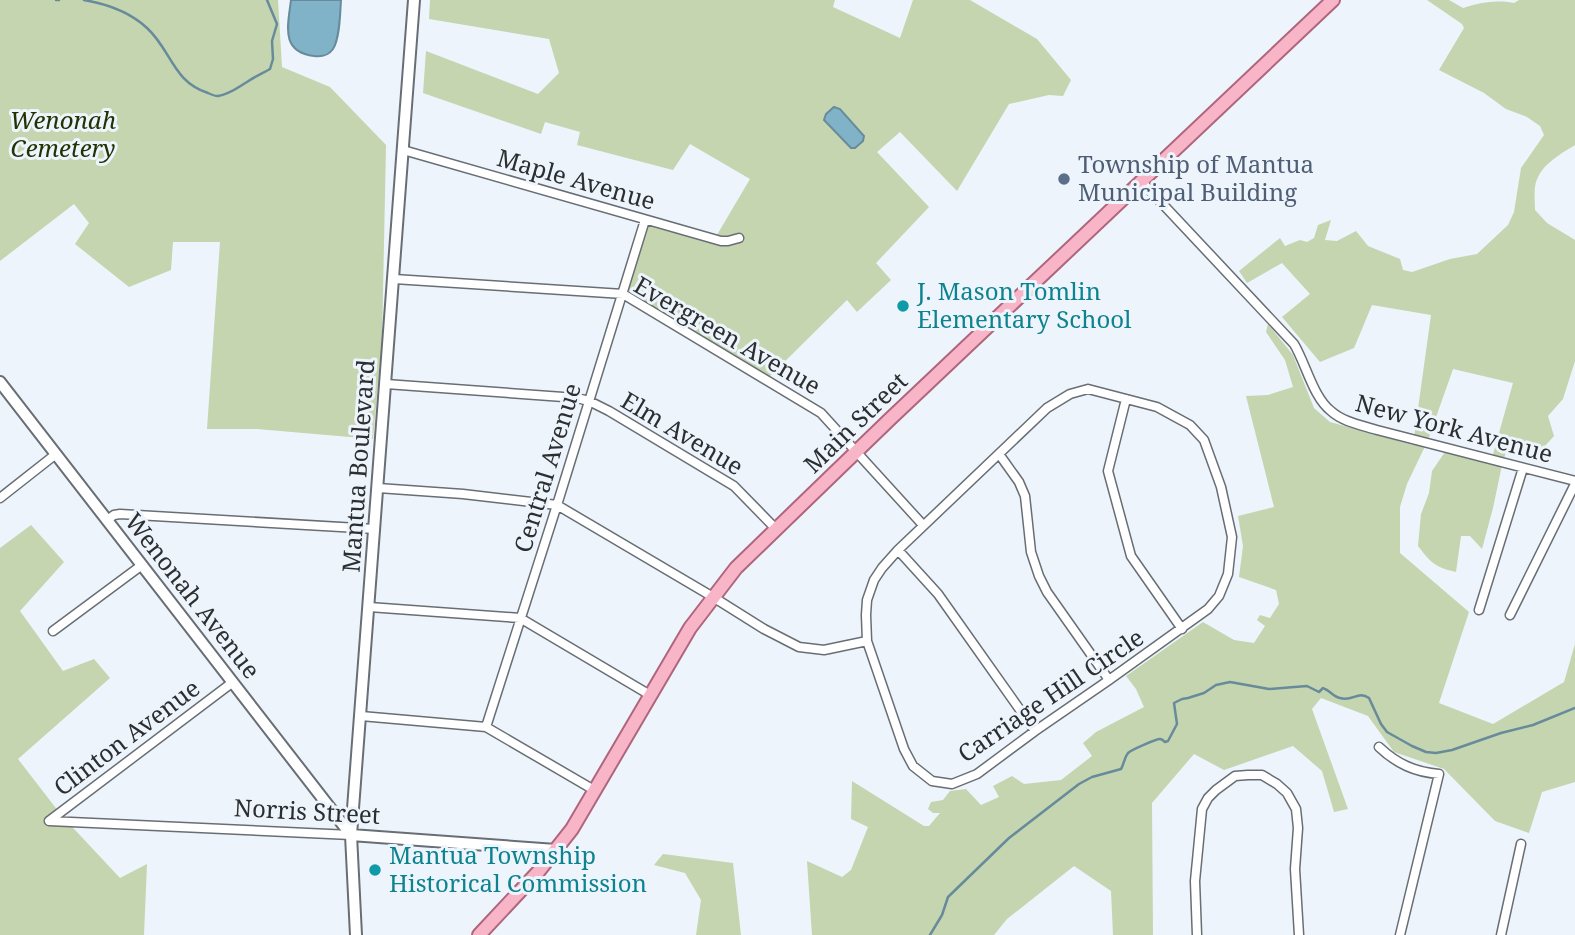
<svg xmlns="http://www.w3.org/2000/svg" width="1575" height="935" viewBox="0 0 1575 935" font-family="'Noto Serif',serif">
<rect width="100%" height="100%" fill="#edf4fb"/>
<path fill="#c4d5b0" d="M0 0H278L282 67 330 87 386 145 382 341 373 439 257 429H207L220 242H173L171 270 129 287 75 244 89 223 74 204 0 261Z
M430 0H835L833 7 900 38 913 0H970L1037 39 1071 80 1063 96 1049 95 1009 104 957 191 900 132 877 152 929 207 876 263 891 280 857 312 847 300 766 380 620 297 645 223 714 240 750 179 690 144 673 170 577 145 580 132 545 122 541 134 423 93 426 51 538 94 559 73 549 39 429 19Z
M1427 0H1449L1463 8C1481 2 1496 0 1514 3L1519 0H1575V145C1559 155 1538 166 1535 187 1534 194 1535 203 1535 210L1547 223 1575 240V361L1563 399 1548 416 1554 436 1533 459 1507 449 1502 465 1493 508 1482 549 1470 536H1461L1456 572C1435 567 1431 563 1418 546L1421 514 1429 493 1432 471 1449 446 1492 458 1513 383 1453 369 1428 440 1407 484 1400 507V553L1469 612 1439 703 1493 724 1564 682 1575 644V782L1542 792 1529 833 1495 821 1444 769 1394 752 1368 716 1321 698 1312 709 1348 809 1334 812 1322 771 1293 746 1224 770 1194 754 1152 803 1153 935H1113L1111 891 1074 866 1007 919 994 935H812L807 861 842 877 851 870 868 827 851 819 852 781 924 826H929L940 813H933L928 809 931 802 943 800 950 791 966 789 981 805 999 797 993 786 1012 776 1024 784 1061 780 1092 756 1083 743 1096 732 1144 707 1136 689 1126 676 1203 622 1234 640 1254 643 1265 626 1257 620 1260 615 1270 618 1279 604 1276 590 1239 577 1243 546 1238 516 1274 507 1246 396 1268 395 1293 387 1285 360 1266 332 1268 324 1293 355 1314 408 1330 422 1413 445 1431 315 1372 305 1354 348 1320 362 1282 317 1310 294 1282 263 1247 283 1239 271 1280 238 1285 246 1300 240 1307 242 1314 238 1318 225 1331 220 1325 240 1337 241 1356 231 1368 246 1400 259 1403 270 1412 272 1450 259 1477 254 1508 225 1514 212 1521 168 1544 135 1540 126 1527 117 1506 109 1484 93 1439 70 1464 28 1462 24Z
M31 525 64 562 20 611 63 671 94 659 110 678 18 759 62 816 120 878 147 864 144 935H0V548Z
M663 854 733 863 741 935H696L701 900 685 873 654 865Z"/>
<path fill="#81b3c8" stroke="#688b9b" stroke-width="2" d="M291 0H341C340 13 340 38 333 49 328 56 322 57 314 56 280 52 288 25 291 0Z
M834 107 840 109 864 136 863 141 855 148H851L824 120 826 114Z"/>
<g fill="none" stroke-linecap="round" stroke-linejoin="round">
<path stroke="#688b9b" stroke-width="2.5" d="M56 0H59
M84 0C107 4 130 12 147 28 172 51 172 81 208 93 212 95 214 96 218 96 230 94 237 88 247 82 254 77 263 73 270 69L273 59 272 41 277 24 267 0
M930 935 942 915 948 897 1009 838 1079 784 1092 777 1121 769C1124 764 1124 758 1128 753 1131 750 1156 739 1160 739 1162 739 1164 741 1165 742L1168 741 1177 724 1174 703 1182 699 1188 698 1204 693 1216 685 1230 682 1269 689 1307 686 1319 692 1323 688 1325 689C1330 691 1334 697 1340 698 1353 702 1358 690 1369 698L1381 724 1387 732 1412 746 1426 752 1436 753 1452 750 1501 733 1533 725 1575 708"/>
<defs>
<path id="street" d="M403 150 721 241H728L739 238
M1141 181 1294 344C1306 364 1313 397 1331 411 1343 422 1361 425 1377 430L1575 481
M394 279 623 294 821 413 923 525
M386 384 577 398 589 401 609 411 734 486 776 529
M1088 389 1157 407 1190 425 1204 440 1221 487 1232 537 1228 574 1219 596 1208 609 1109 680 1035 731 977 774 952 784 932 781 913 766 904 749 867 641 866 615 867 600 874 580 882 568 898 550 1047 408 1070 394Z
M1126 399 1108 471 1131 556 1182 629
M999 454 1019 482 1025 496 1031 552 1039 576 1047 592 1109 680
M378 488 463 494 557 505 713 597 764 629 799 647 824 650 867 641
M0 498 56 454
M107 520 114 515 120 514 375 529
M898 550 938 594 1035 731
M369 607 520 618 650 695
M1479 610 1523 468
M1510 615 1575 484
M53 631 142 565
M233 682 49 821 351 835
M361 716 486 727 594 790
M486 727 557 505 645 220
M1379 747C1397 764 1415 772 1439 774L1400 935
M1197 935 1195 881 1202 809 1208 798 1216 790 1235 776 1248 775H1262L1277 784 1287 793 1296 809 1298 828 1295 869 1299 935
M1501 935 1521 844"/>
<path id="secondary" d="M0 382 351 835
M351 835 556 850
M356 935 351 835 414 0"/>
<path id="primary" d="M479 935 538 872 572 829 690 628 736 568 889 420 1333 0"/>
</defs>
<use href="#street" stroke="#686e74" stroke-width="11"/>
<use href="#secondary" stroke="#686e74" stroke-width="14"/>
<use href="#primary" stroke="#af667c" stroke-width="16"/>
<use href="#street" stroke="#fff" stroke-width="8"/>
<use href="#secondary" stroke="#fff" stroke-width="10"/>
<use href="#primary" stroke="#f9b5c8" stroke-width="12"/>
</g>
<circle fill="#5c6f8a" stroke="#edf4fb" stroke-width="2.5" cx="1064" cy="179" r="7"/>
<g fill="#0f9aa8" stroke="#edf4fb" stroke-width="2.5">
<circle cx="903" cy="306" r="7"/>
<circle cx="375" cy="870" r="7"/>
</g>
<g text-anchor="middle" stroke-width="6" stroke-linejoin="round" paint-order="stroke">
<g font-size="24" font-style="italic" fill="#213203" stroke="#edf4fb">
<text x="63" y="129">Wenonah<tspan x="63" dy="28">Cemetery</tspan></text>
</g>
<g font-size="24" fill="#4e5e75" stroke="#edf4fb" text-anchor="start">
<text x="1078" y="173">Township of Mantua<tspan x="1078" dy="28">Municipal Building</tspan></text>
</g>
<g font-size="24" fill="#2c2f31" stroke="#edf4fb">
<text transform="translate(576 180) rotate(16)" y="8">Maple Avenue</text>
<text transform="translate(727 336) rotate(30)" y="8">Evergreen Avenue</text>
<text transform="translate(856 423) rotate(-44)" y="8">Main Street</text>
<text transform="translate(1454 429) rotate(15)" y="8">New York Avenue</text>
<text transform="translate(682 434) rotate(31)" y="8">Elm Avenue</text>
<text transform="translate(359 466) rotate(-86)" y="8">Mantua Boulevard</text>
<text transform="translate(548 468) rotate(-73)" y="8">Central Avenue</text>
<text transform="translate(192 596) rotate(52)" y="8">Wenonah Avenue</text>
<text transform="translate(1051 696) rotate(-34)" y="8">Carriage Hill Circle</text>
<text transform="translate(127 738) rotate(-37)" y="8">Clinton Avenue</text>
<text transform="translate(307 812) rotate(3)" y="8">Norris Street</text>
</g>
<g font-size="24" fill="#0d838f" stroke="#edf4fb" text-anchor="start">
<text x="917" y="300">J. Mason Tomlin<tspan x="917" dy="28">Elementary School</tspan></text>
<text x="389" y="864">Mantua Township<tspan x="389" dy="28">Historical Commission</tspan></text>
</g>
</g>
</svg>
